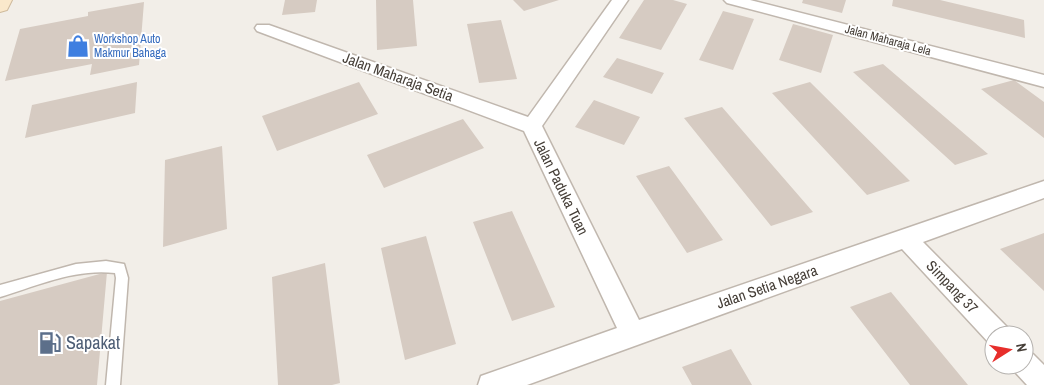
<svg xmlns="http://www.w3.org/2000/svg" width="1044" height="385" viewBox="0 0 1044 385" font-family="'Archivo Narrow',sans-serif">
<rect width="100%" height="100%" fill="#f2eee8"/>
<path fill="#d6cbc2" d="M285 0H317L315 12 282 15Z
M376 0H413L417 46 377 50Z
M513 0H559L524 11Z
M644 0H673L687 4 661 50 619 38Z
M803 0H846L842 13 802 3Z
M893 0H940L1024 20 1025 38 892 6Z
M144 2 139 65 90 75 92 64 5 81 20 29 88 16V12Z
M723 11 754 19 733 70 699 60Z
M501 20 517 79 479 83 467 24Z
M793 24 833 35 821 73 779 60Z
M617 58 664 73 652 94 603 77Z
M883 64 988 154 955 165 853 72Z
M1014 80 1044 102V138L981 89Z
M137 82 135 113 25 138 32 105Z
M359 82 378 114 277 151 262 116Z
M810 82 910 181 867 195 772 93Z
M594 100 640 117 624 145 575 127Z
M722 107 813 212 771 226 684 118Z
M463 119 484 148 384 188 367 155Z
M222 146 227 229 163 247 165 160Z
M669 166 723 240 687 253 636 176Z
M512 211 555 307 512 321 473 222Z
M1044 233V291L1000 249Z
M426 236 456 344 405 360 381 248Z
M325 263 340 383 332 385H278L272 277Z
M107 272 97 385H0V301Z
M891 292 968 385H910L850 307Z
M731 349 752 385H692L682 367Z"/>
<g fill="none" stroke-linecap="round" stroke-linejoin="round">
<defs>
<path id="lane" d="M106 261 124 264 128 278 120 385H106L116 278 115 273C76 268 36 286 0 297V285L76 264Z"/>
<path id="street" d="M612 0H628L542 126 639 320 1044 181V198L923 242 1007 327 1011 335H994V345L989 343 902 249 527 385H478L481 376 617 328 524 131 257 31 255 28 257 25H269L528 117Z
M724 0H750L1044 75V87L727 3Z
M1024 350 1033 354 1044 365V385H1027L1015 372 1012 365H1024Z"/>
<path id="secondary" d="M0 0H12L7 10 0 12Z"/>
</defs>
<use href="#lane" stroke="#c0b7ae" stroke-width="3"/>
<use href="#street" stroke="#c0b7ae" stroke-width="3"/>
<use href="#secondary" stroke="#ceba9c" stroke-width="2"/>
<use href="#lane" fill="#fff" fill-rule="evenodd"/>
<use href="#street" fill="#fff" fill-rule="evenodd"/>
<use href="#secondary" fill="#fae8cb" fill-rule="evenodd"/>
</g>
<defs>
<symbol id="shop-bare" viewBox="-9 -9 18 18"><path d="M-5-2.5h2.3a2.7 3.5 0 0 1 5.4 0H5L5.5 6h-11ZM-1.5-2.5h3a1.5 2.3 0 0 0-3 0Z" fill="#3f7fe0" stroke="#fff" stroke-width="2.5" paint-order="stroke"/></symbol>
<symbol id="fuel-bare" viewBox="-9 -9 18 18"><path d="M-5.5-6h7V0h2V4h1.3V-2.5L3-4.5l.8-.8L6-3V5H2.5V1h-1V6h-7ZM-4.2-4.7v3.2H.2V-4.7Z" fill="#5c6f8a" stroke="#fff" stroke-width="2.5" paint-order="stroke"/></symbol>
</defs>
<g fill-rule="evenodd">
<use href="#shop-bare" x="62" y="30" width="32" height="32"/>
<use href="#fuel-bare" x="34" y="327" width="32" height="32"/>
</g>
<g text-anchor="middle" stroke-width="4" stroke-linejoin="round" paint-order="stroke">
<g font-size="12" fill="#366cbe" stroke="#fff" text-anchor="start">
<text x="94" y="43">Workshop Auto<tspan x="94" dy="14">Makmur Bahaga</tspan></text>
</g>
<g font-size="12" fill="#453e37" stroke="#fff">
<text transform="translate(888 40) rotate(15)" y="4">Jalan Maharaja Lela</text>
</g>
<g font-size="15" fill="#453e37" stroke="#fff">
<text transform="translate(398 77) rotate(20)" y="5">Jalan Maharaja Setia</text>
<text transform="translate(561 187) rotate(64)" y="5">Jalan Paduka Tuan</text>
<text transform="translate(767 287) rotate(-19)" y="5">Jalan Setia Negara</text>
<text transform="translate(952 287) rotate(46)" y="5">Simpang 37</text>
</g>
<g font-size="18" fill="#4e5e75" stroke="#fff" text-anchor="start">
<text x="66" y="349">Sapakat</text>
</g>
</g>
<g transform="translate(1009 350) rotate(79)"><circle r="24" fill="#ffffff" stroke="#b5b2af"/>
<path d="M0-4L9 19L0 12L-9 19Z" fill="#e72e2b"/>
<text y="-8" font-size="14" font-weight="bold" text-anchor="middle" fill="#453e37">N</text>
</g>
</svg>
